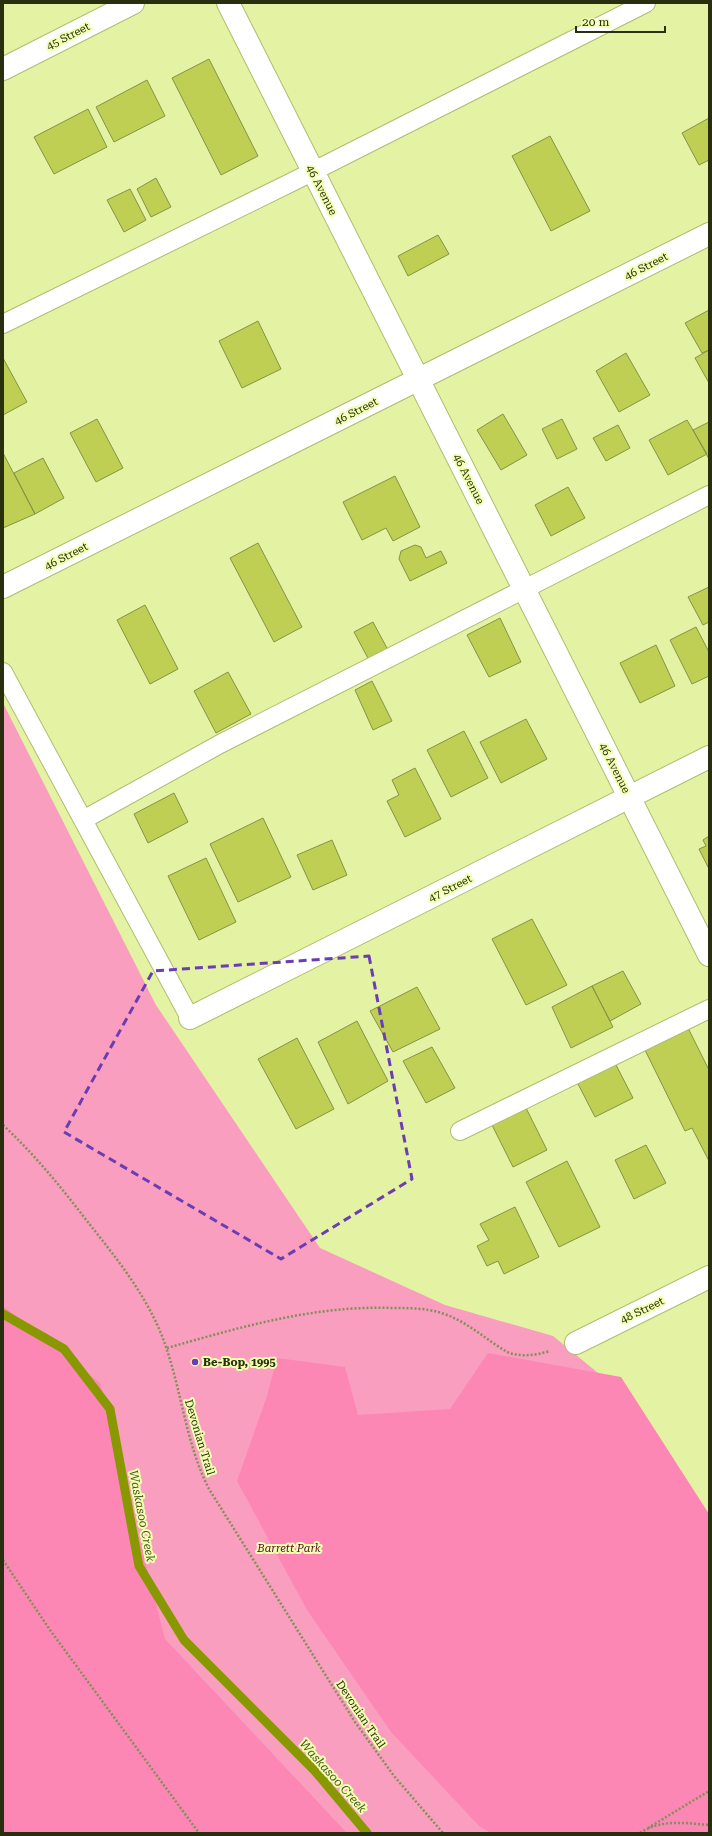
<svg xmlns="http://www.w3.org/2000/svg" width="712" height="1836" viewBox="0 0 712 1836" font-family="'Roboto Serif',serif">
<rect width="100%" height="100%" fill="#e4f2a3"/>
<path fill="#f99ebf" d="M3 703 156 1005 320 1248 445 1305 553 1336 609 1382 709 1833H3Z"/>
<path fill="#fc87b5" d="M3 1306 100 1383 165 1639 347 1833H3Z
M488 1353 621 1377 709 1514V1833H491L479 1826 391 1732 307 1610 237 1481 267 1396 277 1358 345 1367 358 1415 450 1409Z"/>
<g fill="none" stroke-linecap="round" stroke-linejoin="round">
<path stroke="#899800" stroke-width="9" d="M3 1314 64 1349 110 1409 139 1566 184 1640 315 1771 367 1833"/>
</g>
<path fill="#becf54" stroke="#869246" d="M209 59 258 156 221 175 172 78Z
M147 80 165 116 114 142 96 107Z
M88 109 107 147 54 174 34 137Z
M709 118V160L699 165 682 133Z
M550 136 590 211 551 231 512 156Z
M156 178 171 207 151 217 137 189Z
M130 189 146 220 124 232 107 200Z
M438 235 449 254 408 276 398 256Z
M709 310V350L702 353 685 323Z
M258 321 281 369 242 388 219 341Z
M709 350V383L695 358Z
M626 353 650 395 619 412 596 371Z
M3 358 27 402 3 415Z
M503 414 527 455 501 470 477 430Z
M97 419 123 468 96 482 70 433Z
M562 419 577 449 557 459 542 429Z
M687 420 707 454 668 475 649 440Z
M709 422V459L693 430Z
M618 425 630 448 606 461 593 438Z
M3 453 35 514 3 528Z
M43 458 64 498 35 514 14 473Z
M395 476 420 527 393 541 386 528 362 540 343 502Z
M568 487 585 518 551 536 535 505Z
M258 543 302 627 274 642 230 558Z
M415 545 421 547 426 558 441 551 447 563 410 581 399 559 401 551Z
M709 587V622L703 625 688 597Z
M145 605 178 669 150 684 117 620Z
M500 618 521 662 489 677 467 635Z
M373 622 389 652 370 662 354 632Z
M696 627 709 652V676L692 684 670 640Z
M656 645 675 686 640 703 620 663Z
M228 672 251 714 216 733 194 691Z
M372 681 392 721 373 730 355 690Z
M526 719 547 759 501 783 480 742Z
M464 731 488 778 451 797 427 750Z
M415 768 441 819 405 837 387 801 399 795 392 780Z
M174 793 188 822 148 843 134 814Z
M263 818 291 877 238 902 210 844Z
M709 836V869L699 849 706 846 703 840Z
M332 840 347 875 313 890 297 855Z
M206 858 236 922 199 940 168 876Z
M532 919 567 985 526 1005 492 939Z
M623 971 641 1004 610 1021 592 986Z
M592 986 613 1027 571 1048 552 1007Z
M417 987 440 1029 393 1052 370 1011Z
M357 1021 388 1081 348 1104 318 1042Z
M686 1024 709 1070V1161L692 1128 685 1131 643 1046Z
M297 1038 334 1109 296 1129 258 1059Z
M432 1047 455 1088 426 1103 403 1061Z
M614 1061 633 1098 595 1117 576 1080Z
M525 1106 547 1150 513 1167 491 1123Z
M646 1145 666 1183 634 1199 615 1160Z
M567 1161 600 1227 559 1247 526 1182Z
M515 1207 539 1257 504 1274 498 1261 487 1266 477 1246 489 1240 480 1224Z"/>
<g fill="none" stroke-linecap="round" stroke-linejoin="round">
<defs>
<path id="service" d="M3 324 292 182 646 3
M3 672 190 1018
M83 820 220 744 709 495
M460 1131 709 1009"/>
<path id="minor" d="M228 3 709 955
M3 69 133 3
M3 587 709 234
M190 1018 709 757
M576 1343 709 1277"/>
</defs>
<use href="#service" stroke="#b0bd70" stroke-width="20"/>
<use href="#minor" stroke="#b0bd70" stroke-width="24"/>
<path stroke="#848e57" stroke-width="2.5" stroke-dasharray="2 2" stroke-linecap="butt" d="M3 1125C35 1155 61 1187 87 1221 118 1260 152 1302 167 1350 182 1395 187 1446 209 1489L355 1722 394 1776 443 1833
M167 1348C241 1327 315 1305 393 1308 412 1308 429 1308 447 1315 469 1323 489 1342 509 1353 524 1357 536 1355 550 1351
M3 1560 50 1630 199 1833
M648 1828 709 1791
M640 1833C661 1819 685 1823 709 1825"/>
<use href="#service" stroke="#fff" stroke-width="18"/>
<use href="#minor" stroke="#fff" stroke-width="22"/>
</g>
<path fill="none" stroke="#6b3db5" stroke-width="3" stroke-dasharray="8 5" stroke-linejoin="round" d="M369 956 412 1179 281 1259 64 1132 153 971Z"/>
<circle fill="#6b3db5" stroke="#f1ffb0" stroke-width="1.5" cx="195" cy="1362" r="4"/>
<g text-anchor="middle" stroke-width="4" stroke-linejoin="round" paint-order="stroke">
<g font-size="11" fill="#292e0e" stroke="#f1ffb0">
<text transform="translate(68 36) rotate(-27)" y="4">45 Street</text>
<text transform="translate(322 190) rotate(63)" y="4">46 Avenue</text>
<text transform="translate(646 266) rotate(-27)" y="4">46 Street</text>
<text transform="translate(356 411) rotate(-27)" y="4">46 Street</text>
<text transform="translate(469 479) rotate(63)" y="4">46 Avenue</text>
<text transform="translate(66 556) rotate(-27)" y="4">46 Street</text>
<text transform="translate(615 768) rotate(63)" y="4">46 Avenue</text>
<text transform="translate(450 888) rotate(-27)" y="4">47 Street</text>
<text transform="translate(642 1310) rotate(-26)" y="4">48 Street</text>
<text transform="translate(200 1437) rotate(73)" y="4">Devonian Trail</text>
<text transform="translate(361 1714) rotate(56)" y="4">Devonian Trail</text>
</g>
<g font-size="11" font-weight="bold" fill="#292e0e" stroke="#f1ffb0" text-anchor="start">
<text x="203" y="1366">Be-Bop, 1995</text>
</g>
<g font-size="11" font-style="italic" fill="#4f072b" stroke="#f1ffb0">
<text x="289" y="1552">Barrett Park</text>
</g>
<g font-size="12" font-style="italic" fill="#4e5524" stroke="#f1ffb0">
<text transform="translate(142 1516) rotate(79)" y="4">Waskasoo Creek</text>
<text transform="translate(333 1776) rotate(48)" y="4">Waskasoo Creek</text>
</g>
</g>
<rect width="712" height="1836" fill="none" stroke="#292e0e" stroke-width="8"/>
<path d="M576 26v6h89v-6" fill="none" stroke="#292e0e" stroke-width="2"/>
<text x="582" y="26" font-size="12" fill="#292e0e" stroke="#f1ffb0" stroke-width="3" paint-order="stroke">20 m</text>
</svg>
